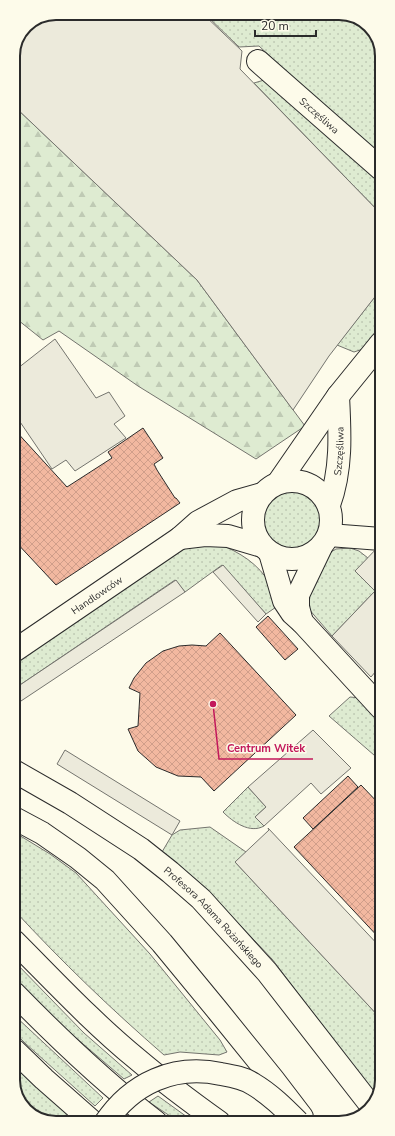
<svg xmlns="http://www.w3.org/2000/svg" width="395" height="1136" viewBox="0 0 395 1136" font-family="'Nunito Sans',sans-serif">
<defs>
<pattern id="grass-dots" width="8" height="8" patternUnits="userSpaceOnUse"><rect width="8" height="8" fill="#deebd1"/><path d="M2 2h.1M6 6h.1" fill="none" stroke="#bfcab4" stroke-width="1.8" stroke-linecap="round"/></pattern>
<pattern id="forest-firs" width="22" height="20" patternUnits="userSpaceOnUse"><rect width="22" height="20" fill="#deebd1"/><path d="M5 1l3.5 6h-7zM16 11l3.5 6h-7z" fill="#bfcab4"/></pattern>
<pattern id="building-cross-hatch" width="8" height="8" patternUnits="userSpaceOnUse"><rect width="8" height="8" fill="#f2b8a0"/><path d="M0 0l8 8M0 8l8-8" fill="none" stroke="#d09e8a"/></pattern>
</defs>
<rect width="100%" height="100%" fill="#fdfbea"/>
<path fill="url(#grass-dots)" stroke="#74746e" d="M204 13H343L367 23 381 45V214L254 83 288 73 259 46 239 47Z
M381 289V330L369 347 354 352 337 345Z
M263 519a29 29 0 1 1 58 0a29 29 0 1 1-58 0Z
M219 544C239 552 259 564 270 584 274 590 276 598 279 605L266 614 222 565 185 592 175 580 14 689 21 701 14 706V663L189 545Z
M350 548 359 551 368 558 356 571 375 591 332 636 308 608 307 595 331 552 336 549Z
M350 697 361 698 382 720V762L329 716Z
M248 787 266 807 255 817 264 826C250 834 233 822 223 812Z
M210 827 246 852 236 863 382 1020V1081L377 1097 365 1084 330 1035 272 959 216 900 162 852 172 835 180 830Z
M14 832 50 854 76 873 150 954 220 1040 227 1052 219 1055 180 1052 164 1055C111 1009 62 962 14 910Z
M14 961 84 1033 132 1075 124 1079 69 1032 14 977Z
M14 1015 103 1098 95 1106 26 1044 14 1032Z
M14 1066 78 1123H52L28 1113 14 1091Z
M158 1096 194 1122H179L149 1102Z"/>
<path fill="url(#forest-firs)" stroke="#74746e" d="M13 105 197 280 305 426 256 459 138 386 59 331 43 340 13 316Z"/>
<path fill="#eceadb" stroke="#74746e" d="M56 13H202L242 51 240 69 381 214V289L329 356 293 410 197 280 13 105V53L26 25Z
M55 339 96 398 109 392 125 416 114 424 126 438 75 471 66 460 52 469 14 413 13 372Z
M380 545 381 546V665L371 677 332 636 375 591 355 571Z
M223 565 266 614 258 622 213 572Z
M176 580 185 592 21 701 14 689Z
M313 730 351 768 321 794 311 783 264 826 255 817 266 807 248 787Z
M65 750 180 821 172 835 57 764Z
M268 828 382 949V1020L235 862 269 830Z"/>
<path fill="url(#building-cross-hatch)" stroke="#2b2b2b" d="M143 428 163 458 154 464 157 470 175 498H176L180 503 56 585 14 540V429L67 487 112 458 108 452Z
M268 616 298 649 285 660 256 627Z
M220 633 296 715 214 791 201 777 178 776 156 767 138 751 128 729 138 726 140 693 129 688 134 678 146 663 163 651 179 646 192 645 206 646Z
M348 776 358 787 313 829 303 818Z
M361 785 382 807V941L294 847Z"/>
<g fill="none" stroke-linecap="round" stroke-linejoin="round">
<defs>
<g id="minor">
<path id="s1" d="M258 61 381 169"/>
<circle cx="292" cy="520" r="39"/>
<path d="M278 483 338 396 381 343"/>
<path id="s2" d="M329 505C342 470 340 433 338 396"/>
<path d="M329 535 381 539"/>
<path d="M180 538 205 535 228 536 262 546"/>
<path d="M270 553 284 601 292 613 302 622 381 708"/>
<path d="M302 622 298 607V595L321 547"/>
<path id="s3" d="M14 651 180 538 198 522 237 501 262 494"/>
<path id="s4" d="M14 771 70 803 141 849 170 872 201 899 267 972 372 1107"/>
</g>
<path id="major" d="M14 818 42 833 78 858 105 880 162 943 218 1011 273 1079 302 1117
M14 1050 44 1079 94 1123"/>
<path id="highway" d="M14 941C54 981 93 1023 137 1059 163 1081 191 1102 219 1122
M14 993C59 1039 105 1083 156 1122"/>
</defs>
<use href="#minor" stroke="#2b2b2b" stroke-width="24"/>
<use href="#major" stroke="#2b2b2b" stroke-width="24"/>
<use href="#highway" stroke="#2b2b2b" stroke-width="24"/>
<use href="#minor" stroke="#fdfbea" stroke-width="22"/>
<use href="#major" stroke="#fdfbea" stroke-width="22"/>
<use href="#highway" stroke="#fdfbea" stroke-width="22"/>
<defs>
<path id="highway-bridge" d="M105 1123C132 1083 174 1064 221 1074 232 1076 244 1078 253 1084 270 1094 284 1108 298 1122"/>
</defs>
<use href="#highway-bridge" stroke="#2b2b2b" stroke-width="24" stroke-linecap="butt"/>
<use href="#highway-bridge" stroke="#fdfbea" stroke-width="22"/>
</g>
<g text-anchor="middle" stroke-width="3" stroke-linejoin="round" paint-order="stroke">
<g font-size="10" fill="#2b2b2b" stroke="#fdfbea">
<text dy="4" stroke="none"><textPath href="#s1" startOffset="82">Szczęśliwa</textPath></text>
<text dy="4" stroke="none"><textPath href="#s2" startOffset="55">Szczęśliwa</textPath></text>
<text dy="4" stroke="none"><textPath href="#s3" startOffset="100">Handlowców</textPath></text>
<text dy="4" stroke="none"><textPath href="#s4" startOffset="249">Profesora Adama Rożańskiego</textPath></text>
</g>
</g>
<path d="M0 0H395V1136H0ZM56 20H339A36 36 0 0 1 375 56V1080A36 36 0 0 1 339 1116H56A36 36 0 0 1 20 1080V56A36 36 0 0 1 56 20Z" fill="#fdfbea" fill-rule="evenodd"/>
<path fill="none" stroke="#2b2b2b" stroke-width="2" d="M56 20H339A36 36 0 0 1 375 56V1080A36 36 0 0 1 339 1116H56A36 36 0 0 1 20 1080V56A36 36 0 0 1 56 20Z"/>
<path fill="none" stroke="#c2185b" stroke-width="1.5" d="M213 704L219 759H313"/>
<circle fill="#c2185b" stroke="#fdfbea" stroke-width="1.5" cx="213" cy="704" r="4"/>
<g font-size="11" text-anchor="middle" font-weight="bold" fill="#c2185b" stroke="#fdfbea" stroke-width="3" stroke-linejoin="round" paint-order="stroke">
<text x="266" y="752">Centrum Witek</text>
</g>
<path d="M255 30v6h61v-6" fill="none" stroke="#2b2b2b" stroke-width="2"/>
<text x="261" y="30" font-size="12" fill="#2b2b2b" stroke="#fdfbea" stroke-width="3" paint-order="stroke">20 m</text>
</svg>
